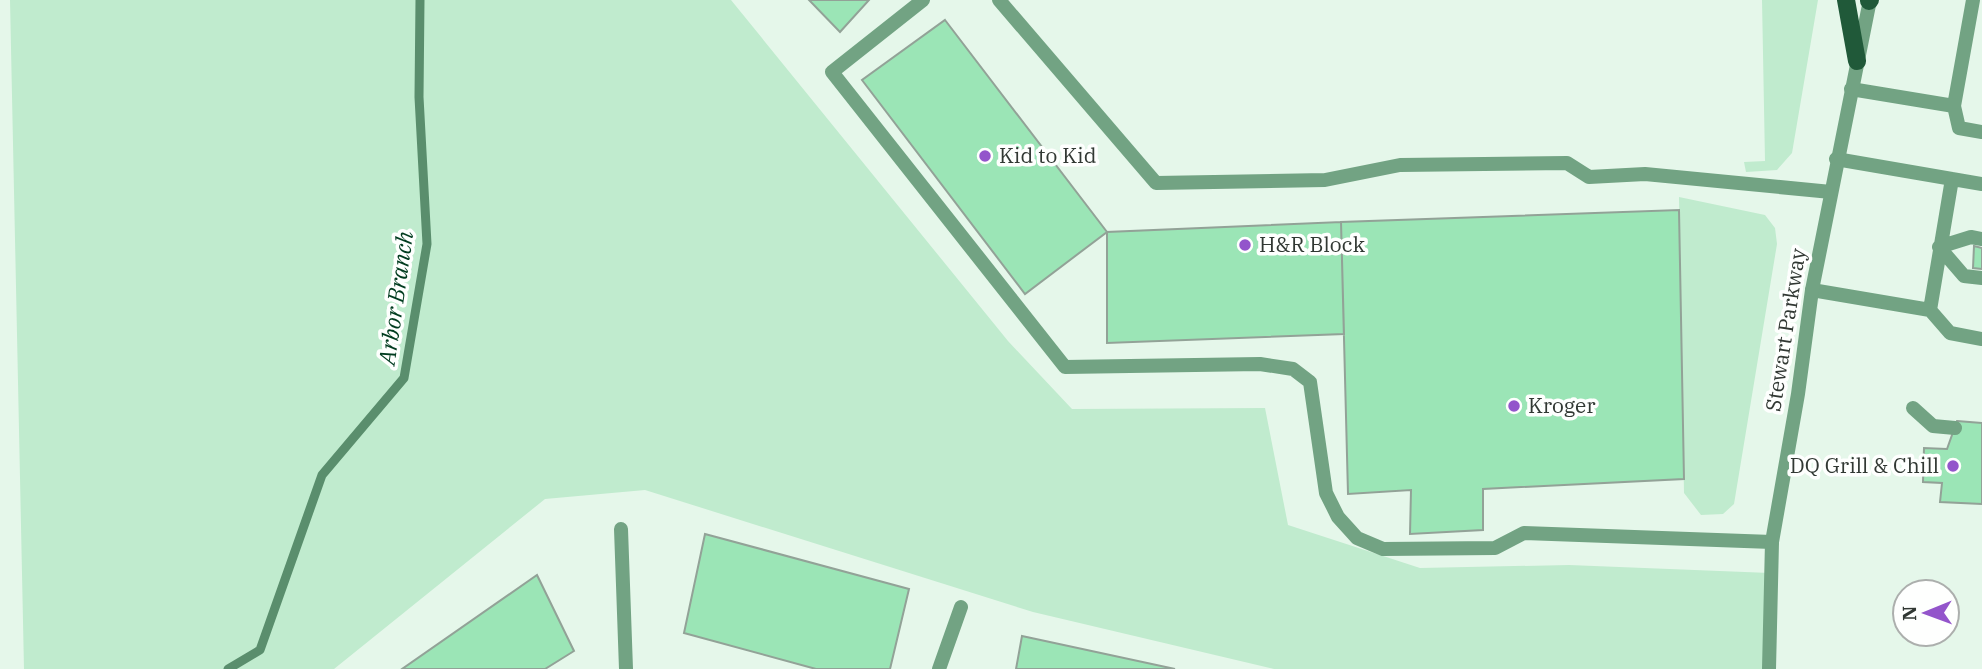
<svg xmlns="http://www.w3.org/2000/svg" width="1982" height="669" viewBox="0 0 1982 669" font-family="'IBM Plex Serif',serif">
<rect width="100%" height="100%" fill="#e5f7ea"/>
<path fill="#c0ebce" d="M10 0H731L1008 341 1072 409 1265 408 1288 525 1420 568 1569 565 1770 573 1769 669H1274L1033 612 645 490 545 499 334 669H24Z
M1762 0H1818L1792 153 1777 170 1746 172 1744 162 1765 161Z
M1679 197 1765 215 1775 228 1777 244 1734 504 1723 514 1701 515 1684 493Z"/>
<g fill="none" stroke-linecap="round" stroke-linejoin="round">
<path stroke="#5a8e6d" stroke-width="9" d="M228 669 260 650 322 475 404 378 427 244 419 97 420 0"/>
</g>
<path fill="#9be5b6" stroke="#92a297" stroke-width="2" d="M809 0H869L840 32Z
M945 20 1107 232 1025 294 862 80Z
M1679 210 1684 479 1483 489V530L1410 534 1411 490 1348 494 1341 222Z
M1341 222 1344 334 1107 343V232Z
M1974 246 1982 248V269L1973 268Z
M1957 421 1982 423V504L1940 502 1942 483 1923 482 1924 448 1947 449Z
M705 534 909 589 890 669H816L684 633Z
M537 575 574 651 545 669H402Z
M1022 636 1175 669H1016Z"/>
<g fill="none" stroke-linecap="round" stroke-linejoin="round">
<path stroke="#72a383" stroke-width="14" d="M923 0 832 72 1065 367 1260 364 1293 369 1310 382 1326 493 1338 517 1357 538 1383 549 1495 548 1524 533 1772 542
M999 0 1156 183 1325 180 1400 165 1567 163 1589 177 1645 174 1831 192
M1851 89 1954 106 1973 0
M1954 106 1959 128 1982 132
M1836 159 1982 184
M1982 239 1971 237 1939 247 1964 276 1982 278
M1812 290 1930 310 1950 333 1982 339
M1930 310 1952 179
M1913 408 1933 426 1955 428
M939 669 961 607"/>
<path stroke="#72a383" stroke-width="14" d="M621 529 626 669
M1769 669 1772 542 1798 394 1812 290 1870 0"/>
<path stroke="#205939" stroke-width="18" d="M1846 0 1857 61
M1869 1 1870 0"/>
</g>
<g fill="#9355cb" stroke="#fefffe" stroke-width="2.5">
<circle cx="985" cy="156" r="7"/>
<circle cx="1245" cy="245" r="7"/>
<circle cx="1514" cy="406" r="7"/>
<circle cx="1953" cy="466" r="7"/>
</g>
<g text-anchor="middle" stroke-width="7" stroke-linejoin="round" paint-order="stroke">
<g font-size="21" fill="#313833" stroke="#fefffe" text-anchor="start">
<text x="999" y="163">Kid to Kid</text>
<text x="1259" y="252">H&amp;R Block</text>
<text x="1528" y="413">Kroger</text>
<text x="1939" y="473" text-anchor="end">DQ Grill &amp; Chill</text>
</g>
<g font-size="21" fill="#313833" stroke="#fefffe">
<text transform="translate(1786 330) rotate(-81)" y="7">Stewart Parkway</text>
</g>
<g font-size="23" font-style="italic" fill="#003c1f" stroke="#fefffe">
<text transform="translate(396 298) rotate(-82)" y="8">Arbor Branch</text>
</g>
</g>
<g transform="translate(1926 613) rotate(269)"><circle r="33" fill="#fefffe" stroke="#acafad" stroke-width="2"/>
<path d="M0-5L12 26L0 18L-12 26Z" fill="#9355cb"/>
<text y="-10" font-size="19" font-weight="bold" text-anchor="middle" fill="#313833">N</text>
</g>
</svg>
